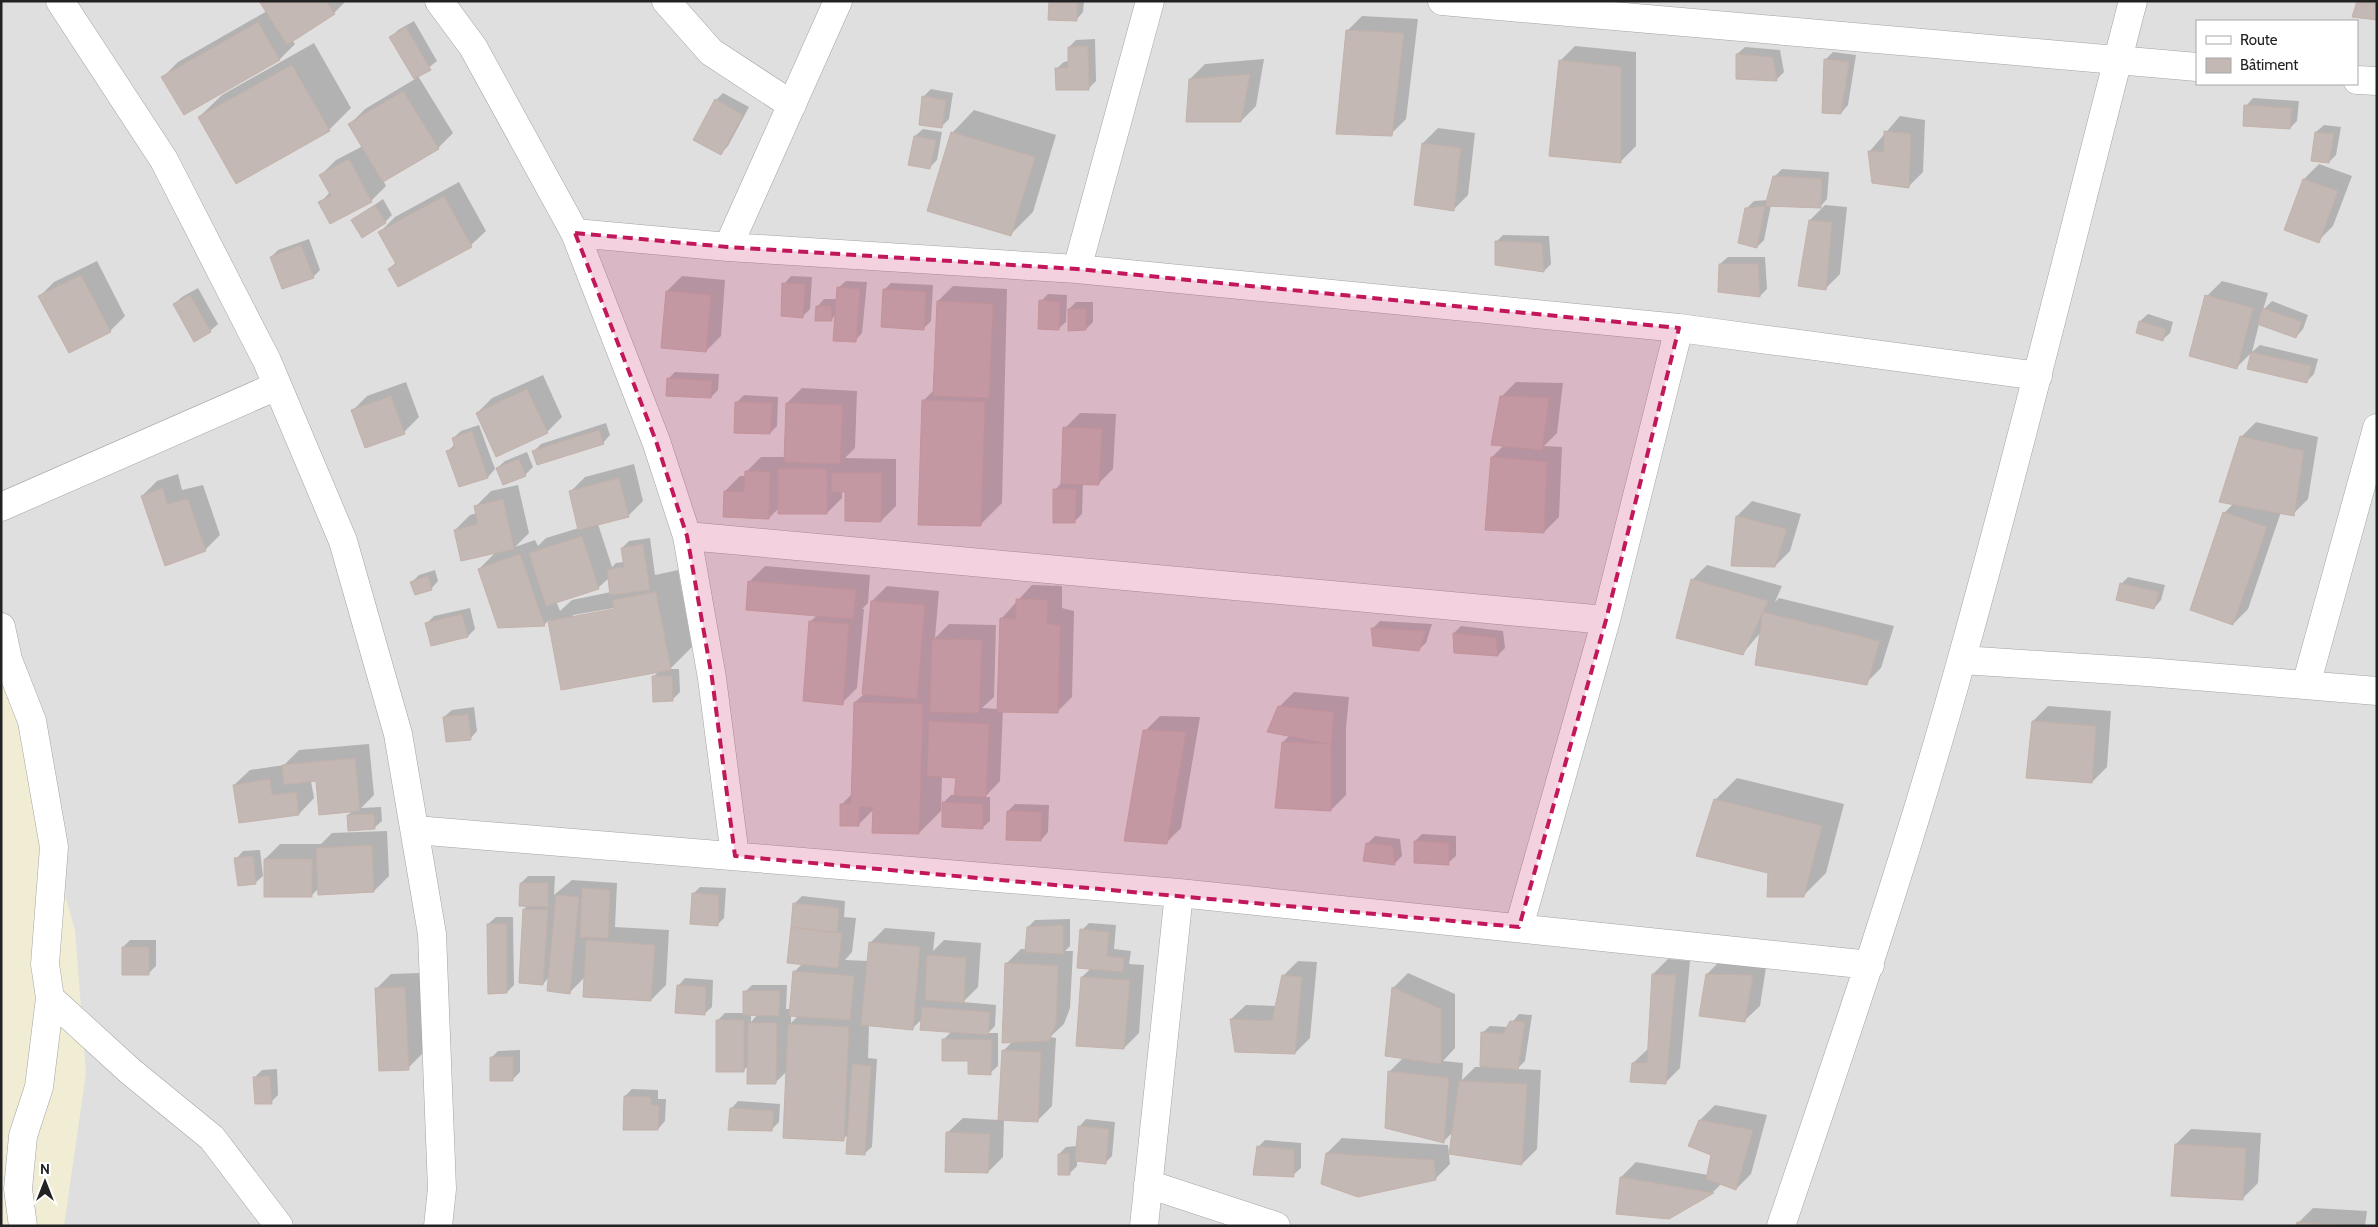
<svg xmlns="http://www.w3.org/2000/svg" width="2378" height="1227" viewBox="0 0 2378 1227" font-family="Cabin,sans-serif">
<rect width="100%" height="100%" fill="#f2ede8"/>
<path fill="#e0dfdf" fill-rule="evenodd" d="M1 1H2377V1226H1ZM2197 21H2357V84H2197Z"/>
<path fill="#f0edd4" d="M1 667 75 930 86 1073 64 1226H1Z"/>
<path fill="#0003" fill-rule="evenodd" d="M260 1H346L334 13 292 40 295 44 280 59 184 113 163 77 178 62 267 11Z
M1050 1H1084L1083 12 1076 20Z
M1362 16 1418 19 1406 119 1391 134 1347 31Z
M414 21 437 61 418 76 453 133 438 148 383 180 386 186 371 201 320 203 330 192 321 175 336 160 363 146 350 124 365 109 415 79 391 37 398 30Z
M1095 39 1096 81 1089 88 1056 69 1064 62 1069 61V47L1076 40Z
M314 43 351 108 329 130 199 117 222 95Z
M1575 46 1636 52V146L1621 161 1560 61Z
M1745 47 1780 50 1784 72 1777 79 1737 54Z
M1833 52 1856 55 1848 105 1841 113 1826 59Z
M1264 59 1256 106 1241 121 1190 79 1205 64Z
M931 89 953 93 949 119 941 127 923 97Z
M723 93 749 107 728 146 721 153 716 100Z
M2253 98 2299 101 2297 121 2290 128 2246 106Z
M974 110 1056 135 1033 212 1011 234 952 133Z
M1900 116 1925 120 1923 172 1908 187 1869 152Z
M2324 125 2341 127 2336 155 2329 162 2316 132Z
M1438 128 1475 133 1468 195 1453 210 1423 143Z
M923 129 942 132 937 160 929 168 915 136Z
M2319 164 2352 176 2333 226 2318 241 2286 229 2304 179Z
M1782 169 1829 172 1827 199 1820 207 1771 205 1764 240 1757 247 1746 209 1754 201 1768 200 1774 177Z
M459 182 486 231 471 245 389 269 396 262 380 232 395 217Z
M383 199 392 215 385 222 353 220Z
M1825 205 1847 207 1840 274 1825 289 1810 220Z
M1503 235 1549 236 1551 264 1544 271 1496 242Z
M309 239 320 270 313 277 271 257 278 250Z
M1728 257H1765L1767 289 1760 296 1720 264Z
M97 261 125 316 110 331 39 297 54 282Z
M682 276 725 280 721 336 706 351 667 291Z
M791 276 812 277 810 309 803 316 784 284Z
M846 281 867 282 862 333 855 341 836 314 831 320 817 307 824 299H838V288Z
M2222 281 2268 293 2263 310 2272 301 2308 315 2303 329 2296 337 2259 324 2252 352 2237 367 2207 296Z
M891 283 933 285 931 321 924 328 884 290Z
M953 286 1007 289 1002 503 980 525 923 401 935 389 938 301Z
M198 288 218 324 210 331 174 304 182 297Z
M1048 294 1067 295 1066 322 1058 329 1041 301Z
M1076 302H1093V322L1086 329 1069 309Z
M2148 314 2173 322 2170 333 2162 340 2140 321Z
M2260 345 2318 359 2314 374 2306 382 2248 368 2252 352Z
M675 372 719 374 718 390 711 397 668 379Z
M543 375 562 417 547 432 477 413 492 398Z
M406 382 419 417 404 432 352 411 367 396Z
M1516 382 1563 383 1557 433 1544 446 1562 447 1559 517 1544 532 1492 457 1504 445 1501 397Z
M802 388 857 391 855 448 845 458 896 459V506L881 521 847 491H842V498L827 513 779 508 769 518 725 491 740 476H746V472L761 457H785L787 403Z
M744 395 778 397 777 426 770 433 736 403Z
M1080 413 1116 414 1113 469 1098 484 1083 483 1082 514 1075 521 1055 490 1062 482 1065 428Z
M2256 422 2318 437 2308 499 2293 514 2281 512 2248 609 2233 624 2224 513 2234 503 2241 437Z
M606 423 610 435 603 443 534 451 541 444Z
M479 425 495 469 488 477 459 486 448 451 455 444 453 438 461 431Z
M527 452 533 467 525 475 497 468 505 461Z
M634 464 643 501 628 516 598 524 612 567 616 563 624 562 622 548 629 541 650 538 655 575 678 570 692 647 670 669H679L680 692 673 699 653 677 659 671 562 689 549 620 544 625 479 569 496 552 455 530 470 515 477 513 476 506 491 491 518 485 529 533 515 547 535 540 538 546 546 538 579 528 570 492 585 477ZM610 577 611 592 572 600 560 611 556 601 598 588ZM620 607 621 609 573 618V615Z
M178 474 182 490 203 485 220 535 205 550 142 496 157 481Z
M1752 501 1801 514 1790 551 1775 566 1732 564 1737 516Z
M1707 565 1782 586 1775 602 1779 598 1894 626 1881 668 1866 683 1761 632 1743 653 1692 580Z
M765 566 870 575 868 603 862 609H864L857 688 842 703 810 622 817 615 750 581Z
M435 570 438 581 431 589 412 582 419 575Z
M2128 577 2165 585 2161 600 2154 608 2121 584Z
M1032 585 1062 586V608L1074 611 1072 697 1057 712 1003 710 1000 781 985 797H990V821L982 828 944 802 951 795H956L957 776H942L941 811 919 833 874 809 858 825 842 804 853 793 855 702 864 694 872 601 887 586 939 591 935 638 949 624 996 625 994 697 982 708 999 709 1001 619Z
M470 608 475 629 468 636 427 623 434 616Z
M1380 621 1432 624 1426 643 1418 650 1373 628Z
M1461 626 1503 631 1505 648 1498 655 1454 633Z
M1294 692 1349 697 1346 728V795L1331 810 1283 742 1290 735 1279 707Z
M2048 706 2111 711 2107 767 2092 782 2033 721Z
M474 707 477 731 470 739 444 717 452 710Z
M1160 716 1200 717 1181 828 1166 843 1145 731Z
M369 744 374 795 361 808 381 807 382 821 374 828 348 815 353 810 317 780 311 781 314 798 299 814 234 785 250 770 284 765 299 750Z
M1737 778 1844 804 1826 873 1804 895 1770 872 1715 800Z
M1015 804 1049 805 1048 832 1041 840 1008 811Z
M387 831 389 876 374 891 319 888 311 896 265 859 280 844H321L332 833Z
M1422 834 1456 836V856L1448 863 1415 841Z
M1375 836 1400 839 1402 856 1395 863 1364 860 1368 843Z
M260 850 263 876 255 883 236 859 243 851Z
M528 876H555L554 895 572 880 617 883 615 927 669 930 666 985 651 1000 585 977 569 993 549 977 543 984 524 909 528 905 521 883Z
M700 887 726 888 724 918 717 925 693 894Z
M802 896 845 901 844 917 856 918 852 952 845 960 868 961 870 943 885 928 935 932 933 951 944 940 981 943 978 987 963 1002 996 1005 995 1026 988 1033H998V1066L990 1073 944 1039 952 1031 923 1018 912 1029 869 1025 868 1058 877 1059 872 1147 864 1154 849 1134 843 1139 787 1071 775 1083 749 1065 744 1070 718 1020 725 1013H744L745 992 752 985H787L786 1009H791L794 972 802 964 794 904ZM751 1014H758L751 1022ZM791 1015H799L791 1023Z
M496 917H513L514 985 507 992 488 924Z
M1070 919V946L1065 951H1073L1070 1008 1064 1024 1050 1037 1056 1038 1052 1106 1037 1121 1004 1119 1003 1157 988 1172 947 1133 963 1118 999 1120 1003 1051 1012 1042 1006 964 1021 949H1026L1028 927 1035 920Z
M1089 923 1116 925 1114 949 1131 951 1129 964 1144 965 1139 1033 1124 1048 1082 977 1091 968 1082 930Z
M130 940H156V966L148 974 123 947Z
M1668 959 1690 961 1680 1068 1665 1083 1633 1063 1649 1048 1653 974Z
M1722 959 1767 961 1760 1006 1744 1021 1707 974Z
M1298 961 1317 962 1310 1038 1295 1053 1231 1019 1246 1005 1276 1006 1283 976Z
M420 973 423 1053 408 1068 376 989 391 974Z
M1408 973 1455 994V1048L1443 1061 1463 1063 1462 1080 1475 1067H1481L1482 1033 1490 1026 1508 1027 1519 1014 1532 1015 1525 1061 1517 1069 1541 1070 1537 1149 1522 1164 1453 1132 1443 1142 1390 1071 1404 1057 1393 988Z
M685 978 713 980 712 1007 704 1014 678 986Z
M520 1050V1072L513 1079 491 1058 498 1051Z
M277 1069 278 1095 271 1102 255 1077 262 1070Z
M632 1089 658 1090V1099H666L665 1121 658 1129 625 1096Z
M738 1101 780 1104 779 1122 771 1130 731 1109Z
M1715 1105 1767 1115 1751 1174 1736 1189 1722 1183 1713 1192 1668 1218 1621 1177 1636 1162 1708 1175 1712 1154 1700 1120Z
M1086 1119 1115 1122 1112 1156 1105 1163 1077 1160V1166L1070 1173 1059 1154 1066 1147 1077 1146 1079 1127Z
M2191 1129 2261 1133 2258 1183 2243 1198 2176 1144Z
M1342 1138 1448 1145 1450 1164 1435 1179 1327 1153Z
M1265 1140 1301 1143V1168L1293 1175 1258 1147Z
M2313 1208 2367 1211 2365 1226H2298V1223Z"/>
<path fill="#c3b8b4" stroke="#c4b1aa" d="M259 1H326L335 14 287 45Z
M1049 1H1077V21L1048 20Z
M2357 1H2377V20L2352 17Z
M258 22 280 60 184 115 161 77Z
M406 27 431 70 414 79 389 37Z
M1346 30 1404 33 1392 136 1336 134Z
M1088 46 1089 90H1056L1055 68H1068V47Z
M1736 54 1773 57 1777 81 1736 79Z
M1824 59 1849 62 1841 114 1822 113Z
M1559 60 1621 67V163L1549 156Z
M292 65 330 131 236 184 198 117Z
M1250 74 1241 122H1186L1189 79Z
M403 91 439 149 383 182 348 124Z
M922 96 946 100 942 128 919 125Z
M715 99 743 115 721 155 693 140Z
M2244 105 2292 108 2290 129 2243 126Z
M1884 131 1911 134 1909 188 1872 183 1868 151 1884 152Z
M951 132 1035 157 1011 236 927 211Z
M2315 132 2334 134 2329 163 2311 161Z
M914 136 936 140 930 169 908 165Z
M1422 143 1461 148 1454 211 1414 205Z
M349 159 372 202 330 224 318 202 331 196 319 175Z
M1773 176 1822 179 1821 208 1765 206Z
M2303 179 2338 191 2319 243 2284 230Z
M444 196 472 247 398 287 388 269 396 264 378 232Z
M375 205 386 223 362 238 351 220Z
M1765 206 1757 248 1738 243 1745 208Z
M1809 220 1832 222 1826 290 1798 286Z
M1495 241 1542 243 1544 272 1495 265Z
M301 245 314 278 282 289 270 257Z
M1719 264H1758L1760 297 1718 292Z
M81 275 111 332 69 353 38 296Z
M782 283 805 284 803 318 781 316Z
M837 287 860 289 856 342 833 341Z
M883 289 926 292 924 330 881 327Z
M666 291 711 295 706 352 661 348Z
M190 295 211 332 194 342 173 304Z
M2205 295 2253 308 2237 369 2189 356Z
M1039 300 1060 302 1059 330 1038 329Z
M937 301 993 304 989 398 933 396Z
M816 306H831L832 321H815Z
M2263 308 2302 322 2296 338 2257 324Z
M1068 309H1086V330L1068 331Z
M2139 321 2166 329 2163 341 2136 333Z
M2251 352 2311 366 2307 383 2247 369Z
M667 378 712 381 711 398 666 396Z
M527 389 548 433 496 457 476 413Z
M391 396 405 434 365 448 351 410Z
M1500 396 1549 398 1542 450 1491 445Z
M922 400 985 402 981 526 918 525Z
M735 402 772 403 770 434 734 433Z
M786 403 843 405 840 464 784 462Z
M1063 427 1102 429 1099 485 1061 484Z
M599 430 604 444 537 465 532 451Z
M472 431 488 478 459 487 446 451 455 448 452 438Z
M2240 436 2304 451 2294 516 2219 502Z
M1491 457 1547 462 1544 533 1485 530Z
M519 459 526 476 503 485 496 468Z
M778 469H827V514H778Z
M745 471 770 472 769 519 723 517 724 491 744 492Z
M832 473H882L881 522 845 521V492H831Z
M619 478 629 517 578 530 569 491Z
M163 488 167 504 188 499 206 551 165 566 141 496Z
M1053 489H1076L1075 523H1053Z
M503 499 514 549 461 561 454 530 478 524 474 506Z
M2223 512 2267 527 2233 625 2190 610Z
M1736 516 1787 529 1775 567 1731 566Z
M582 536 599 589 546 606 529 553Z
M643 544 650 590 610 595 607 570 624 567 621 548Z
M520 554 545 626 498 628 478 569Z
M428 576 432 590 415 595 410 582Z
M1691 579 1768 601 1743 655 1676 638Z
M748 581 856 590 853 619 746 610Z
M2120 583 2159 592 2154 609 2116 600Z
M656 592 671 670 561 690 548 621 614 609 612 600Z
M1016 599 1048 600 1047 623 1060 626 1058 713 997 712 1000 618 1016 619Z
M871 601 925 605 917 699 862 694Z
M1763 612 1880 641 1867 685 1755 665Z
M462 614 468 637 431 646 425 623Z
M809 621 849 624 843 705 803 701Z
M1371 628 1426 631 1419 651 1373 646Z
M1453 633 1496 638 1498 656 1454 653Z
M932 639 982 640 979 713 930 712Z
M652 676H672L673 701 653 702Z
M854 702 923 704 919 834 872 833 873 807H859V826H840V804H851Z
M1278 706 1334 712 1331 744 1267 732Z
M468 714 471 740 446 742 443 717Z
M929 721 989 724 986 797 954 796 956 778 927 776Z
M2032 721 2096 726 2092 783 2026 778Z
M1143 730 1186 732 1167 844 1124 841Z
M1282 742 1331 744V811L1275 808Z
M355 758 360 811 319 815 316 781 284 785 282 765Z
M270 779 272 795 296 792 299 815 239 823 233 785Z
M1714 799 1822 826 1804 897H1767L1768 873 1696 856Z
M942 802 983 804V829L942 827Z
M1007 811 1042 812 1041 841 1006 840Z
M374 814 375 829 348 831 347 815Z
M1414 841 1449 843V865L1414 863Z
M1366 843 1393 846 1395 865 1363 861Z
M372 845 374 892 318 895 316 848Z
M253 856 256 884 238 886 234 858Z
M264 859H312V897H264Z
M520 883H548V907L519 906Z
M582 888 610 890 608 938 580 937Z
M692 893 719 895 718 926 690 924Z
M556 895 579 897 570 994 547 991Z
M793 903 839 908 837 933 791 927Z
M523 909 548 910 543 985 519 983Z
M487 924H507V993L488 994Z
M1063 925V954L1025 952 1027 927Z
M791 927 842 933 838 968 787 963Z
M1080 929 1109 932 1107 956 1124 958 1123 972 1077 968Z
M586 940 655 945 651 1001 583 997Z
M869 942 920 947 913 1030 861 1025Z
M122 947H149V975H122Z
M927 955 966 958 964 1003 925 1000Z
M1005 963 1058 966 1056 1024 1049 1041 1002 1043Z
M793 971 854 976 850 1020 789 1016Z
M1652 974 1676 975 1666 1084 1630 1082 1632 1063H1647Z
M1706 974 1753 975 1745 1022 1699 1016Z
M1282 975 1302 977 1295 1054 1235 1052 1230 1019 1272 1021Z
M1081 977 1130 980 1124 1049 1076 1046Z
M677 985 706 987 705 1015 675 1013Z
M405 987 409 1070 379 1071 375 988Z
M1392 987 1441 1009V1064L1385 1056Z
M743 991H780L779 1016 743 1015Z
M922 1007 990 1012 988 1035 920 1030Z
M716 1020H744V1072H716Z
M1510 1021 1525 1022 1518 1070 1480 1066 1481 1032 1503 1034Z
M748 1023H777L776 1084H747Z
M788 1024 849 1027 844 1141 783 1138Z
M942 1039 992 1040 991 1075 968 1074V1061H942Z
M1002 1050 1041 1052 1038 1122 998 1120Z
M490 1057H513V1081H490Z
M852 1064 871 1066 865 1155 846 1154Z
M1388 1071 1449 1078 1444 1143 1385 1128Z
M270 1076 272 1104H255L253 1077Z
M1459 1081 1527 1084 1522 1165 1449 1154Z
M624 1096 651 1097V1105H659L658 1130H623Z
M730 1108 774 1111 772 1131 728 1130Z
M1699 1120 1753 1130 1736 1190 1706 1179 1711 1155 1688 1146Z
M1078 1126 1109 1129 1106 1164 1075 1161Z
M946 1132 990 1134 988 1173 945 1172Z
M2175 1144 2246 1148 2243 1200 2171 1196Z
M1257 1146 1294 1150V1177L1253 1175Z
M1069 1153 1070 1175H1058V1154Z
M1326 1153 1434 1160 1436 1180 1358 1197 1321 1184Z
M1620 1177 1714 1193 1669 1219 1616 1214Z
M2297 1222 2350 1226H2296Z"/>
<g fill="none" stroke-linecap="round" stroke-linejoin="round">
<defs>
<path id="minor" d="M60 1 164 160 267 361 343 541 398 734 432 934 442 1189 438 1226
M439 1 473 47 575 233 656 441 687 536 712 678 735 856
M666 1 711 52 792 105
M1442 1 2197 67
M2357 80 2377 81
M575 233 728 247 1077 269 1679 328 2038 376
M728 247 838 1
M1077 269 1150 1
M1 507 277 386
M687 536 1606 620
M1 627 8 660 32 721 54 847 45 964 50 998 39 1087 23 1136 18 1189 23 1226
M1962 660 2147 672 2377 691
M2306 685 2377 428
M415 830 1179 893 1870 965
M1519 927 1606 620 1679 328
M50 998 130 1071 212 1138 279 1226
M1148 1184 1276 1226
M1144 1226 1179 893
M1781 1226C1845 1038 1909 850 1962 658 2023 440 2076 220 2133 1"/>
</defs>
<use href="#minor" stroke="#a3a3a3" stroke-width="29"/>
<use href="#minor" stroke="#fff" stroke-width="28"/>
</g>
<path fill="#c2185b" fill-opacity="0.2" stroke="#c2185b" stroke-width="4" stroke-dasharray="10 6" stroke-linejoin="round" d="M575 233 728 247 1077 269 1679 328 1606 620 1519 927 735 856 712 678 687 536 656 441Z"/>
<rect width="2378" height="1227" fill="none" stroke="#222222" stroke-width="5"/>
<rect x="2196" y="20" width="162" height="65" fill="#ffffff" stroke="#a7a7a7"/>
<rect x="2206" y="36" width="25" height="8" fill="#ffffff" stroke="#a7a7a7"/>
<text x="2240" y="45" font-size="15" fill="#222222">Route</text>
<rect x="2206" y="58" width="25" height="15" fill="#c3b8b4" stroke="#a7a7a7"/>
<text x="2240" y="70" font-size="15" fill="#222222">Bâtiment</text>
<g transform="translate(45 1182)" stroke="#ffffff" stroke-width="4" paint-order="stroke">
<path d="M0-4L9 19L0 12L-9 19Z" fill="#222222"/>
<text y="-8" font-size="14" font-weight="bold" text-anchor="middle" fill="#222222">N</text>
</g>
</svg>
